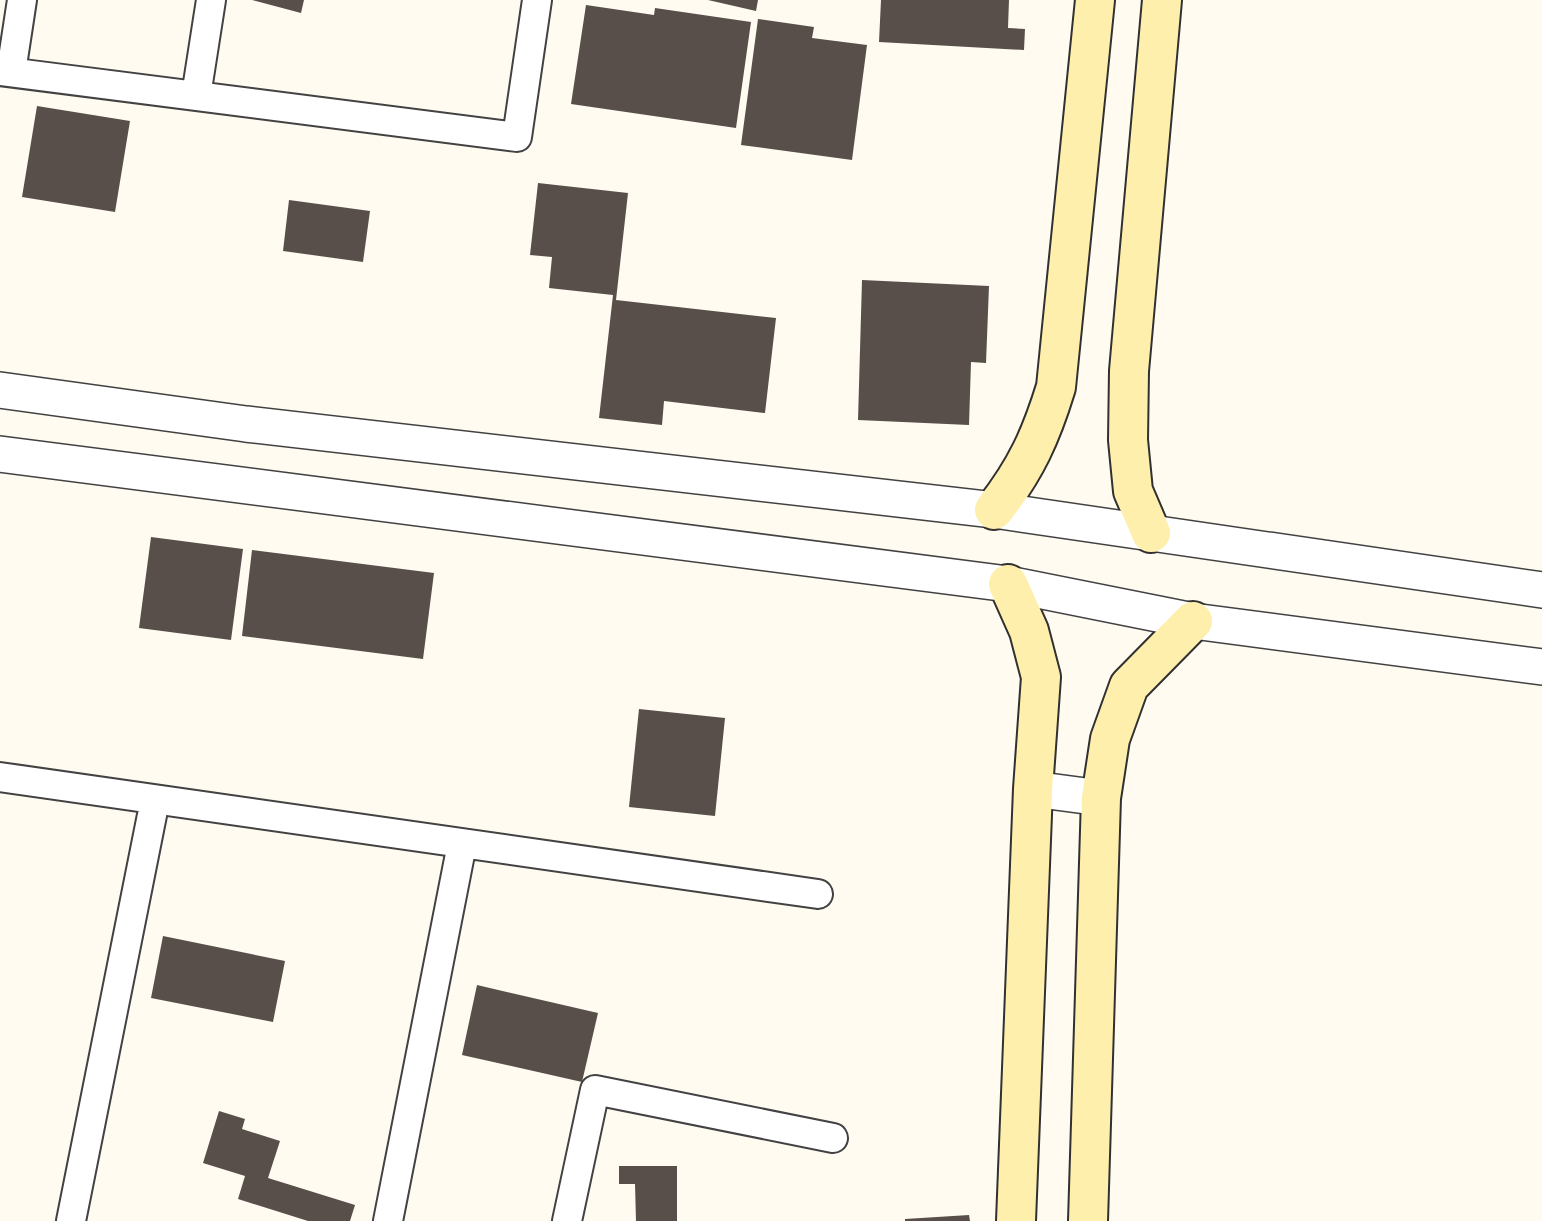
<svg xmlns="http://www.w3.org/2000/svg" width="1542" height="1221" viewBox="0 0 1542 1221" font-family="'IBM Plex Serif',serif">
<rect width="100%" height="100%" fill="#fffbf1"/>
<path fill="#584f4b" d="M252 0H304L301 13Z
M708 0H758L756 11Z
M881 0H1009L1008 28 1025 29 1024 50 879 42Z
M586 5 654 15 655 8 751 22 736 128 571 104Z
M758 19 814 27 812 38 867 45 852 160 741 145Z
M37 106 130 121 115 212 22 197Z
M538 183 628 193 616 300 776 318 765 413 664 401 662 425 599 418 613 295 549 288 552 257 530 255Z
M289 200 370 211 363 262 283 251Z
M862 280 989 286 986 363 971 362 969 425 858 420Z
M151 537 243 549 231 640 139 628Z
M252 550 434 573 423 659 242 636Z
M639 709 725 718 715 816 629 807Z
M163 936 285 961 273 1022 151 998Z
M477 985 598 1013 582 1082 462 1055Z
M219 1111 245 1119 242 1129 280 1141 268 1178 355 1205 350 1221H308L238 1199 245 1176 203 1163Z
M619 1166H677V1221H636L635 1184H619Z
M969 1215 970 1221H905V1219Z"/>
<g fill="none" stroke-linecap="round" stroke-linejoin="round">
<defs>
<path id="minor" d="M0 71 517 137 537 0
M11 72 22 0
M196 96 211 0
M0 777 818 894
M71 1221 155 800
M388 1221 462 844
M567 1221 595 1090 833 1138"/>
<path id="tertiary" d="M0 390 246 424 994 510 1542 590
M0 454 1008 584 1193 621 1542 667
M1033 789 1101 798"/>
<path id="secondary" d="M994 510C1026 469 1041 436 1056 387L1095 0
M1151 533 1133 491 1128 440 1129 371 1162 0
M1008 584 1029 631 1041 677 1033 789 1016 1221
M1088 1221 1101 798 1110 739 1129 686 1193 621"/>
</defs>
<use href="#minor" stroke="#424242" stroke-width="32"/>
<use href="#tertiary" stroke="#424242" stroke-width="38"/>
<use href="#secondary" stroke="#313131" stroke-width="42"/>
<use href="#minor" stroke="#fff" stroke-width="28"/>
<use href="#tertiary" stroke="#fff" stroke-width="35"/>
<use href="#secondary" stroke="#ffefac" stroke-width="38"/>
</g>
</svg>
